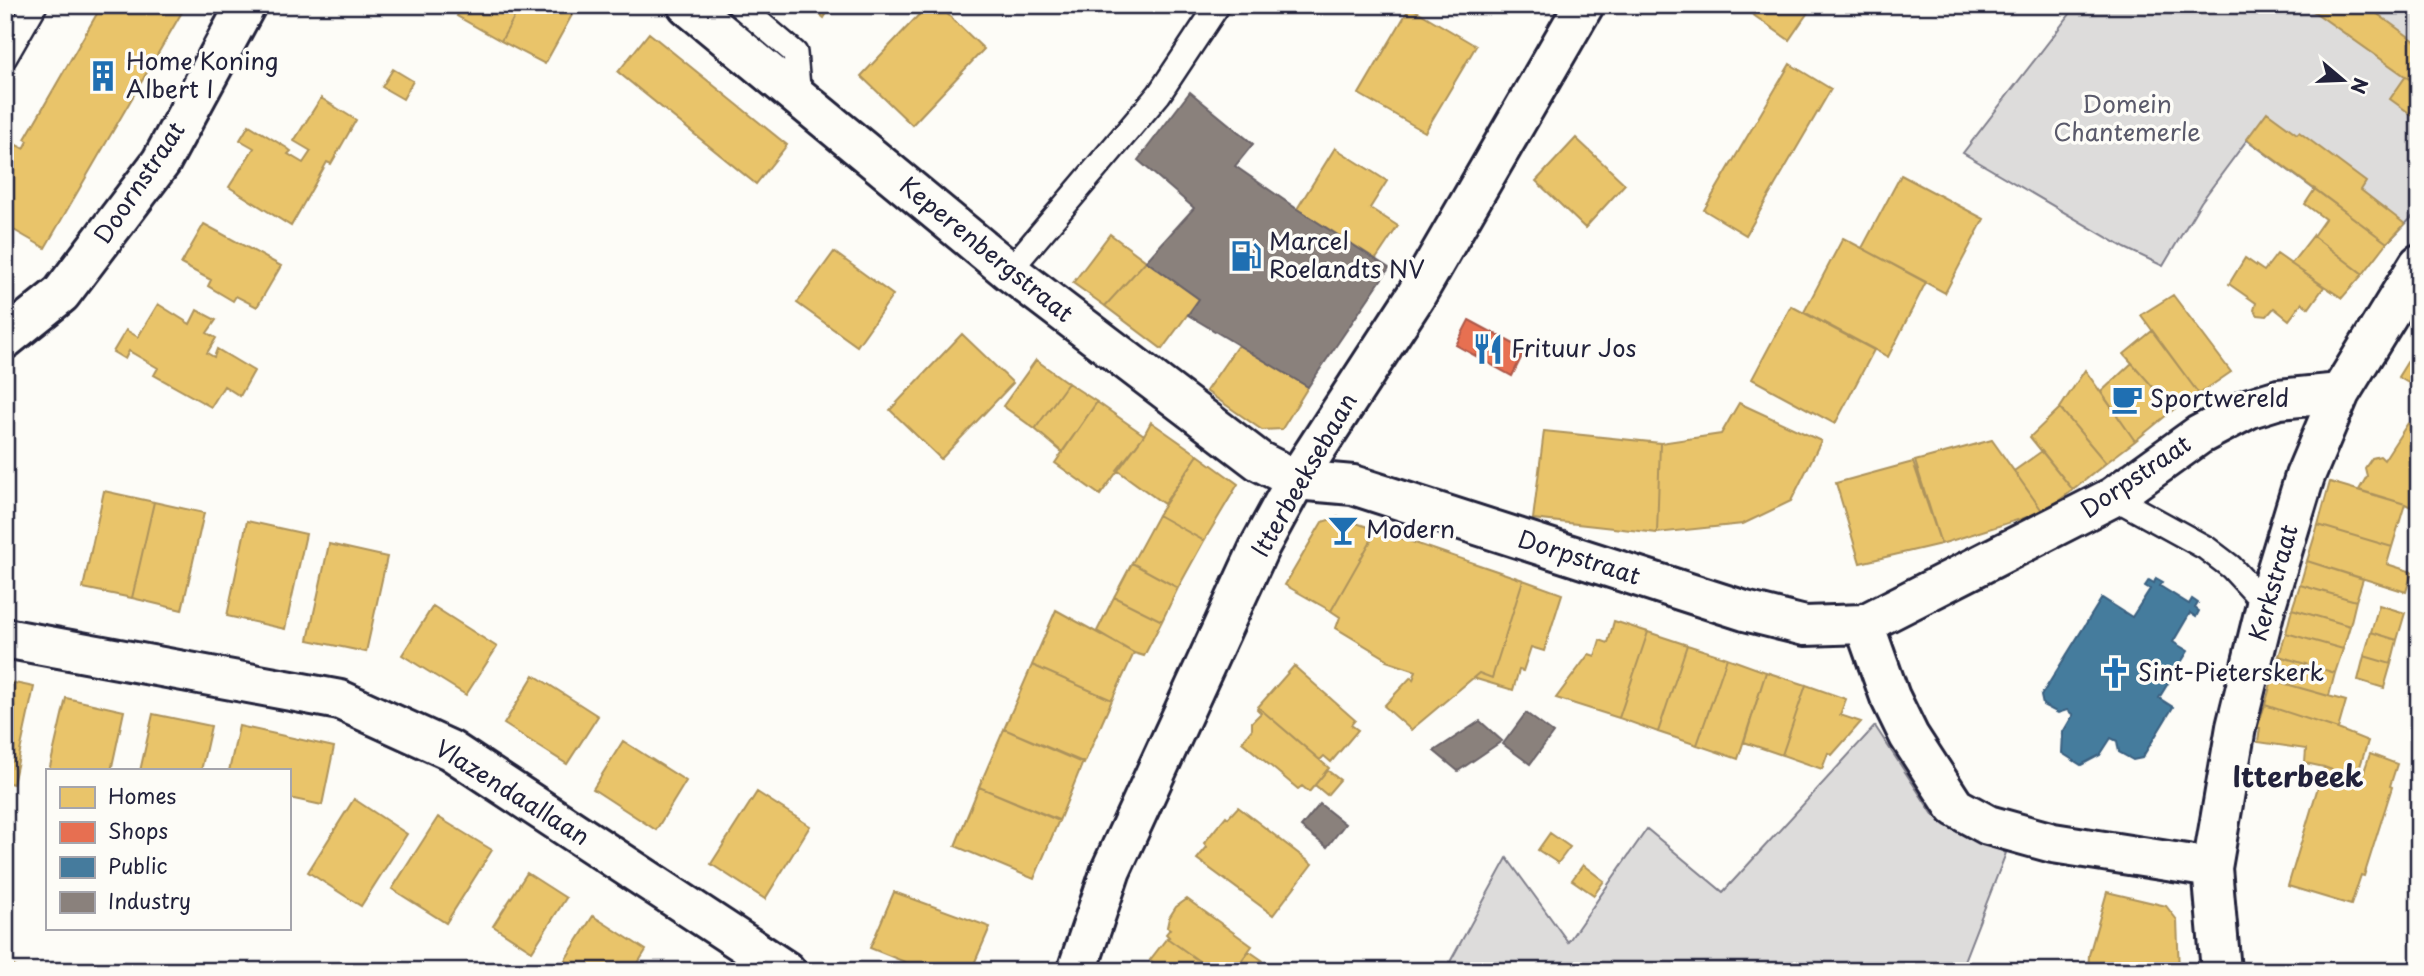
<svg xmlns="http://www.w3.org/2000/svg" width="2424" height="976" viewBox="0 0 2424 976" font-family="'Playpen Sans',sans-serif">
<rect width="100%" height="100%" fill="#fdfcf7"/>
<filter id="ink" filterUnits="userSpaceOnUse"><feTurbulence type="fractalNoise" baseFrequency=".0143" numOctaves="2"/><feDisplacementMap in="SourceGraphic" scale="14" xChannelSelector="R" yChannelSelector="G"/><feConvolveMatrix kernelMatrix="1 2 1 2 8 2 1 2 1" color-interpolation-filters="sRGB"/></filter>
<g filter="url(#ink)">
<path fill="#dddcdb" stroke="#807f8b" stroke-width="2" d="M2077 5H2419V210L2387 243 2247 140 2201 202 2163 266 2125 248 1963 153Z
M1875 726 1934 816 2006 853 1960 971H1445L1507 858 1568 942 1647 829 1723 892Z"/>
<path fill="#e9c46a" stroke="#ad935c" stroke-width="2" d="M102 5H183L179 11 182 12 45 248 5 225V139L24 149 28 141 25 139Z
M463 5H521L501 41 457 16Z
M521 5 577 6 545 64 501 41Z
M808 5H832L824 18Z
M928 5H938L984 49 912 125 861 76Z
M1739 5H1813L1789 40Z
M2310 5H2365L2419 44V86L2309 8Z
M1410 7 1476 46 1425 132 1359 94Z
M649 33 787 145 756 184 618 72Z
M1790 64 1831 89 1746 235 1704 210Z
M393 69 413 81 403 99 382 87Z
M2406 76 2419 86V120L2390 99Z
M321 98 356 120 331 164 327 162 291 226 229 187 254 148 240 140 249 125 287 148 291 151 288 154 303 163 311 151 294 141Z
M2267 112 2297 134 2299 132 2366 182 2361 190 2405 224 2387 243 2247 139Z
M1576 138 1625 184 1585 228 1536 181Z
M1335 148 1387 181 1370 208 1398 226 1376 259 1297 209Z
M1901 175 1984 219 1945 293 1862 248Z
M2315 189 2387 243 2363 274 2313 236 2325 219 2305 204Z
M204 224 281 266 257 307 236 296 233 301 208 286 211 280 181 264Z
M1110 234 1146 261 1105 306 1073 283Z
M2313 236 2363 274 2342 298 2291 264Z
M1843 238 1926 282 1888 357 1804 312Z
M834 252 893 295 857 346 797 303Z
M2277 254 2324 287 2309 308 2302 303 2289 320 2274 308 2267 316 2258 315 2254 310 2256 303 2229 284 2245 258 2264 271Z
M1146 261 1199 299 1162 349 1105 306Z
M2173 295 2231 372 2199 394 2141 315Z
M158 304 190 324 197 310 216 320 207 333 216 338 207 353 214 357 217 349 254 371 240 396 224 386 211 407 154 375 158 368 129 351 125 359 113 352 126 330 138 337Z
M1791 306 1874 350 1835 424 1752 379Z
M2152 331 2199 394 2173 410 2124 354Z
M962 334 1013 383 941 459 890 410Z
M2419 343V389L2398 377Z
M1238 345 1308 387 1282 429 1262 430 1206 391Z
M1036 360 1068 383 1035 429 1003 406Z
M2132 363 2173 410 2135 441 2101 392Z
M2085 370 2135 441 2106 463 2060 408Z
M1068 383 1097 402 1062 452 1035 429Z
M1097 402 1144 435 1100 495 1055 463Z
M1739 403 1821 441 1791 501 1743 524 1657 533 1660 443 1721 434Z
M2060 408 2106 463 2073 490 2030 437Z
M1151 422 1198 455 1164 504 1117 470 1144 435Z
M2408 423 2419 429V502L2415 509 2405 504 2359 490 2367 476 2365 468 2372 458 2380 456 2384 460Z
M1544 431 1660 443 1657 533 1533 519Z
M1992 440 2043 512 1941 544 1915 461Z
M2042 451 2073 490 2043 512 2014 471Z
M1198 455 1238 484 1204 541 1158 515Z
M1913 462 1941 544 1860 563 1836 483Z
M2330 482 2405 504 2392 547 2318 525Z
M104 491 154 502 132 598 83 588Z
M154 502 204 513 182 610 132 598Z
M1158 515 1204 541 1178 588 1132 563Z
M1338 517 1377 530 1331 611 1285 585 1322 522Z
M247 521 306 534 285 629 227 616Z
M2318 525 2392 547 2387 564 2412 572 2406 592 2307 561Z
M1377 530 1523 580 1492 678 1479 673 1411 730 1384 706 1411 677 1413 680 1416 671 1386 661 1387 659 1336 628 1340 617 1331 611Z
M329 544 387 557 366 652 308 640Z
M2307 561 2363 579 2356 601 2300 585Z
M1132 563 1178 588 1162 621 1114 597Z
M1523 580 1562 594 1544 651 1531 647 1523 671 1519 670 1513 690 1473 678 1479 673 1492 678Z
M2300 585 2356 601 2350 626 2292 609Z
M1114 597 1162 621 1144 656 1134 653 1097 631Z
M2379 605 2405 613 2397 640 2371 632Z
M433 606 497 647 466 695 402 655Z
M2292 609 2350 626 2343 649 2286 633Z
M1056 610 1134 653 1112 700 1032 665Z
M1614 621 1648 632 1619 718 1556 698 1589 654 1595 656 1600 640 1608 643Z
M1648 632 1687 645 1658 732 1619 718Z
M2371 632 2397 640 2391 664 2364 656Z
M2286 633 2343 649 2335 673 2279 656Z
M1687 645 1727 658 1697 745 1658 732Z
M2279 656 2335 673 2329 696 2272 680Z
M2364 656 2391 664 2384 688 2358 680Z
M1727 658 1766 672 1738 759 1697 745Z
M1032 665 1112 700 1084 764 1004 729Z
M1294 666 1355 720 1351 725 1358 730 1331 762 1324 756 1320 760 1258 707Z
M1766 672 1806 685 1782 755 1744 742Z
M534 675 598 716 567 764 504 724Z
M2272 680 2346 701 2338 729 2265 705Z
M5 681 34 687 13 784 5 782Z
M1806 685 1846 699 1840 715 1861 722 1832 755 1828 753 1822 769 1782 755Z
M66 698 124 711 111 771H49Z
M2265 705 2338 729 2368 741 2356 779 2324 767 2305 763 2306 749 2258 742 2260 728H2257Z
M1258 707 1329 768 1309 792 1302 786 1298 789 1242 742 1252 729V722L1261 713 1257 709Z
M153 714 211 726 201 771H140Z
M239 726 334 747 322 805 289 798V771H229Z
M1004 729 1083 762 1059 821 979 787Z
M623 741 686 781 656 830 593 789Z
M2370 754 2397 764 2390 786 2392 787 2364 876 2361 875 2351 905 2288 886 2324 767 2361 780Z
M1327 770 1340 780 1327 795 1315 785Z
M979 787 1059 820 1034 879 955 846Z
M757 792 810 826 765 899 711 864Z
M354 799 407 834 361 906 308 872Z
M1238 807 1312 864 1273 915 1197 859 1207 847 1204 843 1226 816 1228 818Z
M438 817 492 850 446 923 392 889Z
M1550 833 1570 847 1558 863 1538 850Z
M1583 865 1604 881 1594 895 1572 880Z
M527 873 566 898 532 951 493 926Z
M894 892 990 927 971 971H927L870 948Z
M2107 892 2166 906 2177 920 2179 971H2088L2089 955Z
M1187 899 1252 946 1234 971H1213L1167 938 1169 937 1166 934 1170 929 1167 927 1169 918 1176 907Z
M593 916 646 950 633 971H558Z
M1167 938 1213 971H1153L1157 965 1150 960Z
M1249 951 1262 960 1254 971H1234Z
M5 961 21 970V971H5Z"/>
<path fill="#e76f51" stroke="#ac584a" stroke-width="2" d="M1469 320 1525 350 1512 376 1456 345Z"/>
<path fill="#457b9d" stroke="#3a6080" stroke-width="2" d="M2156 578 2163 582 2160 586 2189 604 2192 599 2198 603 2195 608 2199 611 2196 617 2190 613 2173 642 2188 651 2159 698 2173 707 2142 758 2133 760 2119 752 2117 741 2111 738 2100 755 2081 765 2062 753 2063 732 2073 715 2067 710 2058 713 2043 705 2041 696 2102 598 2132 617 2150 589 2145 586 2149 580 2154 583Z"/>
<path fill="#8a817c" stroke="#6b6468" stroke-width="2" d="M1190 92 1253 144 1235 166 1297 209 1389 268 1308 387 1188 315 1199 299 1146 261 1194 208 1138 160Z
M1526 713 1553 733 1530 764 1503 744Z
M1480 721 1502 741 1458 771 1434 751Z
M1320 804 1345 824 1327 847 1301 827Z"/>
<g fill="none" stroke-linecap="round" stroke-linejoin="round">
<defs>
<path id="lane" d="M739 5 795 53 799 98
M5 57 35 5
M1009 271 1159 94 1218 5
M2113 497 2206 548 2231 567 2266 605"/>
<path id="street" d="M5 339 61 294 161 162 246 5
M1296 480 1353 485 1745 611 1805 626 1864 624 2113 497 2199 435 2250 408 2279 399 2340 393
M1864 624 1890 697 1909 736 1955 807 1988 825 2053 843 2212 868
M5 638 340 700 450 750 786 971
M2221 971 2212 868 2236 727 2266 605 2305 476 2340 393 2419 264"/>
<path id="secondary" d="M687 5 1009 271 1259 461 1296 480
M1077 971 1111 870 1260 546 1296 480 1415 297 1584 5"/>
</defs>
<use href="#lane" stroke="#22223b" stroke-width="28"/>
<use href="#street" stroke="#22223b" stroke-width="44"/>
<use href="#secondary" stroke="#22223b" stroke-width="44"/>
<use href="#lane" stroke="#fdfcf7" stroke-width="23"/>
<use href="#street" stroke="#fdfcf7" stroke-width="38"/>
<use href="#secondary" stroke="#fdfcf7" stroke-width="38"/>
</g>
</g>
<defs>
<symbol id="building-bare" viewBox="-9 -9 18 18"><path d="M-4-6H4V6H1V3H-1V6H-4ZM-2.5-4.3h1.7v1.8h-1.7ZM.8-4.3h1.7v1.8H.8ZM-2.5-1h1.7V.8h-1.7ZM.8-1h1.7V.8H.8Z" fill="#1f6fb2" stroke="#fdfcf7" stroke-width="2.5" paint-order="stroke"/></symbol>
<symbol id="fuel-bare" viewBox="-9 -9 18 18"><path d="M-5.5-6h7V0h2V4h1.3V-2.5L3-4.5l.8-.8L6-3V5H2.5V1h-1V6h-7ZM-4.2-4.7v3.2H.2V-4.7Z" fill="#1f6fb2" stroke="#fdfcf7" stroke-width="2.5" paint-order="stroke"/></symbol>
<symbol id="restaurant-bare" viewBox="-9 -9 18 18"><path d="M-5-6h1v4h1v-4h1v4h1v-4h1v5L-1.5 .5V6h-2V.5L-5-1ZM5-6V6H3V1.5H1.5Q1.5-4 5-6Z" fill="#1f6fb2" stroke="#fdfcf7" stroke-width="2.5" paint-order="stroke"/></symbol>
<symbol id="cafe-bare" viewBox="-9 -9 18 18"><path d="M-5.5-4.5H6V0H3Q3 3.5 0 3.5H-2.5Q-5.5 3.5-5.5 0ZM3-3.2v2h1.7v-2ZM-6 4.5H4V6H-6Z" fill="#1f6fb2" stroke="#fdfcf7" stroke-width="2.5" paint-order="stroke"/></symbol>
<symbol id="bar-bare" viewBox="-9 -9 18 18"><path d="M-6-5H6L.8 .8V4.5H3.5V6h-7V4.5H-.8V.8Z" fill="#1f6fb2" stroke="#fdfcf7" stroke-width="2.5" paint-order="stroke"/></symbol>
<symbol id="church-bare" viewBox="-9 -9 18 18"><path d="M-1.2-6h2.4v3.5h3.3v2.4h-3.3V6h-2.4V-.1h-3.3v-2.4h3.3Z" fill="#1f6fb2" stroke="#fdfcf7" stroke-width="2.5" paint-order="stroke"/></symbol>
</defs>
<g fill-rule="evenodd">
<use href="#building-bare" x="81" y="54" width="44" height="44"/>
<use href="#fuel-bare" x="1224" y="234" width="44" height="44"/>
<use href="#restaurant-bare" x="1466" y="327" width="44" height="44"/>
<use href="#cafe-bare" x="2105" y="377" width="44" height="44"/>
<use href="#bar-bare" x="1321" y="508" width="44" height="44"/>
<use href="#church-bare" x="2093" y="651" width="44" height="44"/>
</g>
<g text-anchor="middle" stroke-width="7" stroke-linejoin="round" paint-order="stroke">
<g font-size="24" fill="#22223b" stroke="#fdfcf7" text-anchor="start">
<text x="126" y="70">Home Koning<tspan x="126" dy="28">Albert I</tspan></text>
<text x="1269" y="250">Marcel<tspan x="1269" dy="28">Roelandts NV</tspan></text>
<text x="1511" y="357">Frituur Jos</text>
<text x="2150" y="407">Sportwereld</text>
<text x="1366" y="538">Modern</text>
<text x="2138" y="681">Sint-Pieterskerk</text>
</g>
<g font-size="24" fill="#5a5a6b" stroke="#fdfcf7">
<text x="2127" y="113">Domein<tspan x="2127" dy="28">Chantemerle</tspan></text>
</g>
<g font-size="24" fill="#22223b" stroke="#fdfcf7">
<text transform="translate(140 183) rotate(-56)" y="8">Doornstraat</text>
<text transform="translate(986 250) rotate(39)" y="8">Keperenbergstraat</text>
<text transform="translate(1305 475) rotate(-60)" y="8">Itterbeeksebaan</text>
<text transform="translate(2136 477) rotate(-34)" y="8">Dorpstraat</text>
<text transform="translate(1579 558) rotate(18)" y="8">Dorpstraat</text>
<text transform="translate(2274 583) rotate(-74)" y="8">Kerkstraat</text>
<text transform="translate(512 793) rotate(32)" y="8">Vlazendaallaan</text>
</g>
<g font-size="28" font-weight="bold" fill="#22223b" stroke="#fdfcf7">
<text x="2298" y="787">Itterbeek</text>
</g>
</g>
<rect width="2424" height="976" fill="none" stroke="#fdfcf7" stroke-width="28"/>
<rect x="14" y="14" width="2396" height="948" fill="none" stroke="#22223b" stroke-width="2.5" filter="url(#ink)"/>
<rect x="46" y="769" width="245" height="161" fill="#fdfcf7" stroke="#a5a5ac" stroke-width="2"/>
<rect x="60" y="787" width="35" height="21" fill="#e9c46a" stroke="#a5a5ac" stroke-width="2"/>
<text x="108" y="804" font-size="21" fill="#22223b">Homes</text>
<rect x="60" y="822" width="35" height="21" fill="#e76f51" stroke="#a5a5ac" stroke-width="2"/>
<text x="108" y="839" font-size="21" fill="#22223b">Shops</text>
<rect x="60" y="857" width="35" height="21" fill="#457b9d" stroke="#a5a5ac" stroke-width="2"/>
<text x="108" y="874" font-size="21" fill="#22223b">Public</text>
<rect x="60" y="892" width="35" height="21" fill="#8a817c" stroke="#a5a5ac" stroke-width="2"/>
<text x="108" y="909" font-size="21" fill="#22223b">Industry</text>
<g transform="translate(2343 80) rotate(109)" stroke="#fdfcf7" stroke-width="5" paint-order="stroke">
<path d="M0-5L12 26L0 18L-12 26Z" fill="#22223b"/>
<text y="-10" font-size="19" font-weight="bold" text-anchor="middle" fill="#22223b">N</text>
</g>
</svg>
